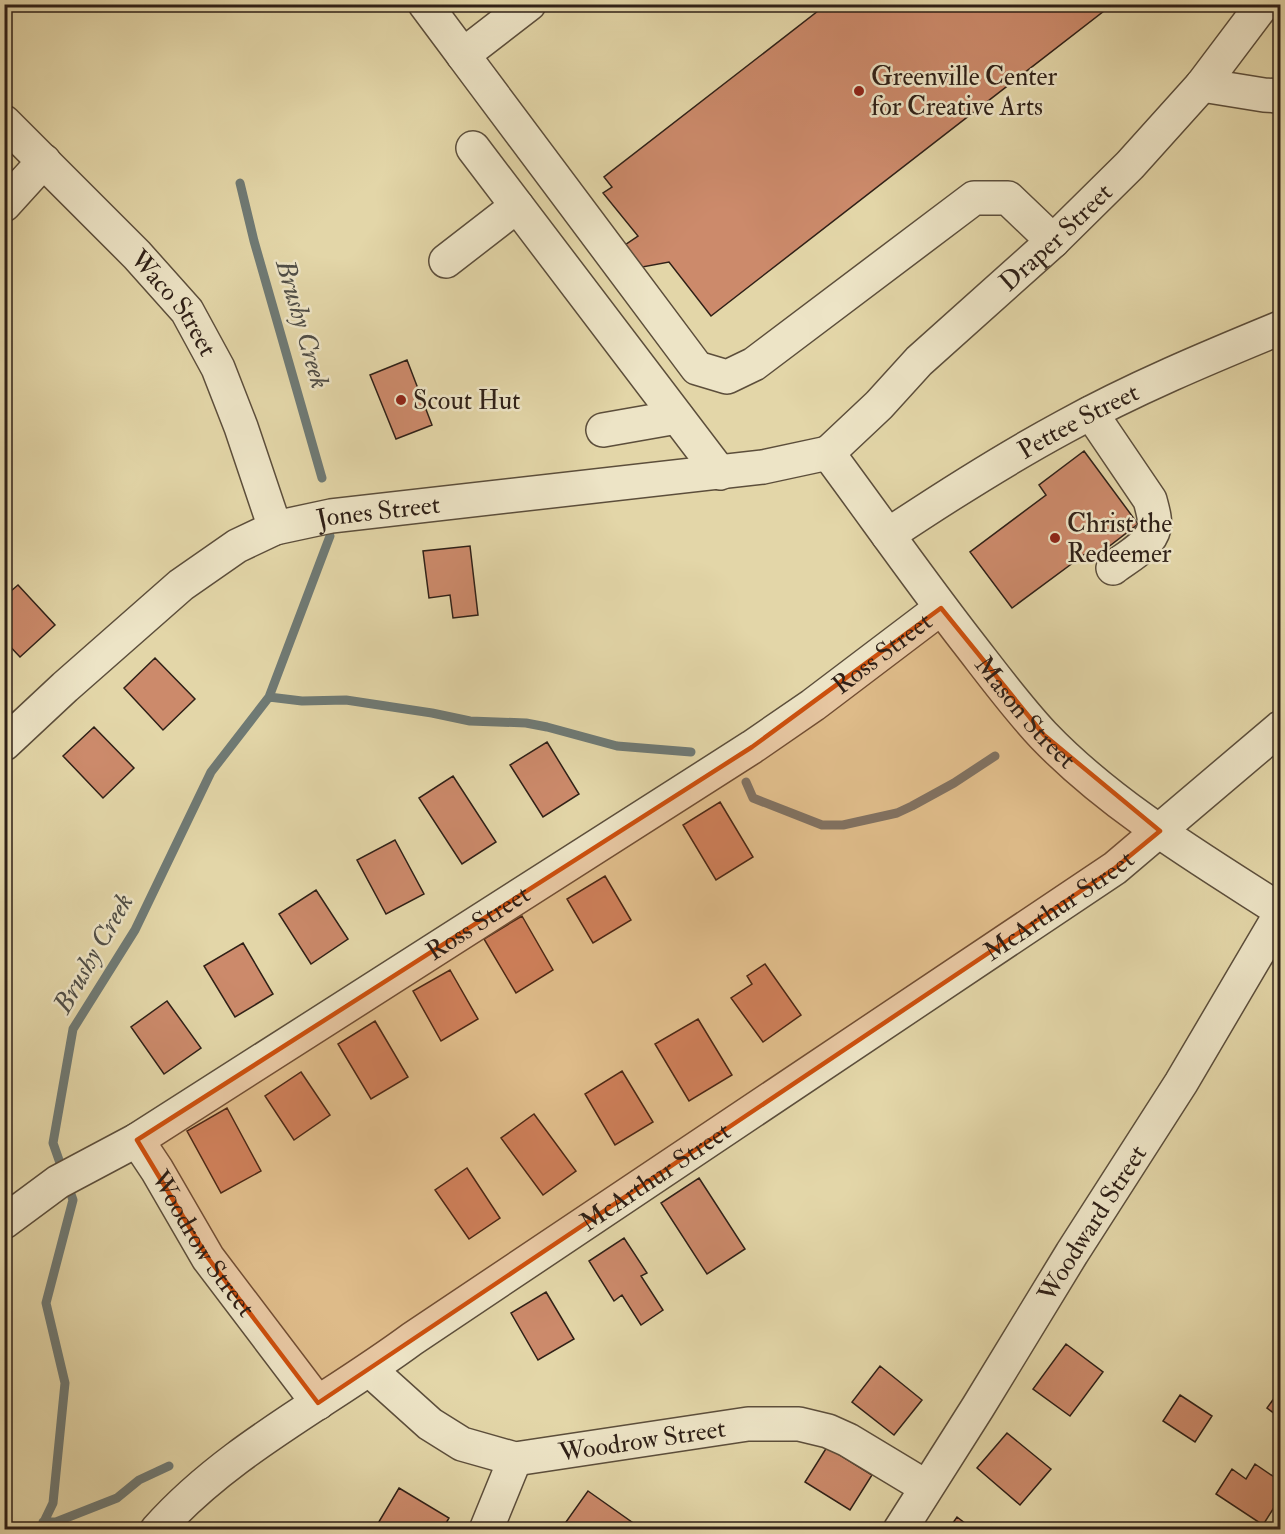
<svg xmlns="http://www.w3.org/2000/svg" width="1285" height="1534" viewBox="0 0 1285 1534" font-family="'IM FELL Double Pica',serif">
<rect width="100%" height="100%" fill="#e3d6a8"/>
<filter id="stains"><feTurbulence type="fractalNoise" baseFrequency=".00333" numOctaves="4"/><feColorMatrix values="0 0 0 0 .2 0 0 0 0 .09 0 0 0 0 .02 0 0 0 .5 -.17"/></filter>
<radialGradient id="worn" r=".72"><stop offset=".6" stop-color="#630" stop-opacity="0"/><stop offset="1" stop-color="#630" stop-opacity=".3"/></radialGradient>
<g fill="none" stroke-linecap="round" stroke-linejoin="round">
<path stroke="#6f7a75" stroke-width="9" d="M240 183 254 241 322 478
M269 697 302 701 346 700 432 713 470 721 526 723 547 727 617 746 691 752
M746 782 753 798 822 825H843L897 813 912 806 954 783 995 756
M43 1522H56L117 1498 139 1480 169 1466
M40 1530 53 1503 65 1383 46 1303 73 1200 53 1143 73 1029 135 930 211 772 269 697 330 536"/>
</g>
<path fill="#cc8a6b" stroke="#2f2017" stroke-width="1.5" d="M827 4H1113L711 316 669 262 637 268 622 247 638 236 603 193 612 187 604 177Z
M407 360 432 425 396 439 370 375Z
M1084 451 1138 524 1094 558 1089 551 1012 608 970 552 1046 495 1039 485Z
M470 546 478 615 453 618 450 595 429 598 423 551Z
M18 585 55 625 20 657 4 640V597Z
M155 658 195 699 163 730 124 688Z
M94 727 134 768 103 798 63 756Z
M547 742 579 794 543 817 510 765Z
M453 776 496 842 462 864 419 798Z
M720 802 753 857 716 880 683 825Z
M395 840 424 894 386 914 357 860Z
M605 876 631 920 593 943 567 899Z
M316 890 348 939 311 964 279 914Z
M522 916 553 970 516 993 484 939Z
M243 943 273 994 235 1017 204 966Z
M765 964 801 1015 763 1042 731 998 752 984 747 976Z
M450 970 478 1019 441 1041 413 991Z
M167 1001 201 1048 164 1074 131 1027Z
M698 1019 732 1075 689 1101 655 1044Z
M375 1021 408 1077 371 1099 338 1044Z
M622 1071 653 1122 615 1145 585 1094Z
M301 1072 330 1115 294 1140 265 1096Z
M227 1108 261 1171 221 1193 187 1131Z
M534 1114 576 1171 543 1195 501 1138Z
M467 1168 500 1218 469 1239 435 1190Z
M699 1178 745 1249 707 1274 661 1203Z
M624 1238 647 1273 641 1276 663 1310 641 1325 622 1295 614 1301 589 1261Z
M546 1292 574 1339 538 1360 511 1313Z
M1066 1344 1103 1372 1070 1416 1033 1389Z
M880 1366 922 1400 894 1435 852 1402Z
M1280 1390V1418L1267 1408Z
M1180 1395 1212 1416 1195 1442 1163 1421Z
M1007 1433 1051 1469 1020 1505 977 1468Z
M827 1447 872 1475 850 1510 805 1482Z
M1255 1464 1280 1481V1498L1263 1525 1216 1494 1232 1469 1246 1479Z
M399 1488 449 1518 442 1530H385L377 1525Z
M588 1491 636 1525 633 1530 561 1529Z
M957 1517 974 1530H948Z"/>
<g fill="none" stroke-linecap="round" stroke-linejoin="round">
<defs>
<g id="minor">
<path d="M425 4 463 55"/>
<path d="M529 4 463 55 697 368 727 377 754 364 974 198H1008L1053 241"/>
<path d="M1202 85 1264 95 1280 96"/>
<path id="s1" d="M4 122 137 255 187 311 218 368 241 427 275 528"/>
<path d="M473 148 720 473"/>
<path d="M4 205 44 161"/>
<path d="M446 261 517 206"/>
<path d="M1091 413 1150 500C1152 508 1156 520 1154 528 1150 546 1127 557 1113 568"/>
<path d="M603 430 677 417"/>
<path id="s2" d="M828 453C874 515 918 578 966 640 991 672 1015 705 1043 735 1110 805 1199 858 1280 910"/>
<path id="s3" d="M828 453 879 405 919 361 1053 241 1130 165 1202 85 1263 4"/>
<path id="s4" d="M888 535C945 497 1003 460 1064 427 1133 389 1207 358 1280 328"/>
<path id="s5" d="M4 744 65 687 181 585 237 546 275 528 331 516 763 467 828 453"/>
<path id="s6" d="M137 1140 157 1170 208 1258 318 1403"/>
<path id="s7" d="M4 1222 58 1182 137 1140 752 747 813 705 941 608"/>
<path id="s8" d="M370 1370 430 1424 462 1444 515 1459 748 1424H799L828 1431 848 1440 926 1487"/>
<path id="s9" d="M157 1530C228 1450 327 1402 412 1339L1115 868 1280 728"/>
<path d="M486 1530 515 1459"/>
<path id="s10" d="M900 1530 978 1407 1072 1253 1181 1083 1280 915"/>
</g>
</defs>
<use href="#minor" stroke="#5c4e3b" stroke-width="36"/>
<use href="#minor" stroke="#ede4c6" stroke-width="33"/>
</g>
<path fill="#cc500e" fill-opacity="0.2" stroke="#cc500e" stroke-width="4.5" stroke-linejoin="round" d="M941 608 1044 735 1160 831 1115 868 318 1403 208 1258 137 1140 752 747Z"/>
<g fill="#8f2418" stroke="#ede4c6" stroke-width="2">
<circle cx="859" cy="91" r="6"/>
<circle cx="401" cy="400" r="6"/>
<circle cx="1055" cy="538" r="6"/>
</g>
<g text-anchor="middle" stroke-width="5" stroke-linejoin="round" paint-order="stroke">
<g font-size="26" fill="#2f2017" stroke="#ede4c6" text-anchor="start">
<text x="871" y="85">Greenville Center<tspan x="871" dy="30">for Creative Arts</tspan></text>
<text x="413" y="409">Scout Hut</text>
<text x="1067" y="532">Christ the<tspan x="1067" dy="30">Redeemer</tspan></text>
</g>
<g font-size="26" fill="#2f2017" stroke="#ede4c6">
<text dy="9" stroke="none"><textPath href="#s3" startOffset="314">Draper Street</textPath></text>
<text dy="9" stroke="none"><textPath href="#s1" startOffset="249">Waco Street</textPath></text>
<text dy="9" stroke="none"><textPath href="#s4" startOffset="222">Pettee Street</textPath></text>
<text dy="9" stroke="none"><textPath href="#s5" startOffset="453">Jones Street</textPath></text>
<text dy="9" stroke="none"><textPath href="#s7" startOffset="1047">Ross Street</textPath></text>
<text dy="9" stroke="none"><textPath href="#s2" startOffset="326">Mason Street</textPath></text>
<text dy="9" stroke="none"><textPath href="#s9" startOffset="1098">McArthur Street</textPath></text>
<text dy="9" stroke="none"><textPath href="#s7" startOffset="561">Ross Street</textPath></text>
<text dy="9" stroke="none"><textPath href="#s9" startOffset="612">McArthur Street</textPath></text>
<text dy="9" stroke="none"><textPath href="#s10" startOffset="362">Woodward Street</textPath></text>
<text dy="9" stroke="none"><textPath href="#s6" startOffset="123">Woodrow Street</textPath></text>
<text dy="9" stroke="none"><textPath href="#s8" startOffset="302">Woodrow Street</textPath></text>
</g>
<g font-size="27" font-style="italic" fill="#4f4d46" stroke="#ede4c6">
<text transform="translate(303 324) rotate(74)" y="9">Brushy Creek</text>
<text transform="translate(93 953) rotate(-60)" y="9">Brushy Creek</text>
</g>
</g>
<rect width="1285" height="1534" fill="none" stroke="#e3d6a8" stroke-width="24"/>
<rect x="6" y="6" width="1273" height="1522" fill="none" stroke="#2f2017" stroke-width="3"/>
<rect x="12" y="12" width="1261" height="1510" fill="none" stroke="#2f2017" stroke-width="1.5"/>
<rect width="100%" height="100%" filter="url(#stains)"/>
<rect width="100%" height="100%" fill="url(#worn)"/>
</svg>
